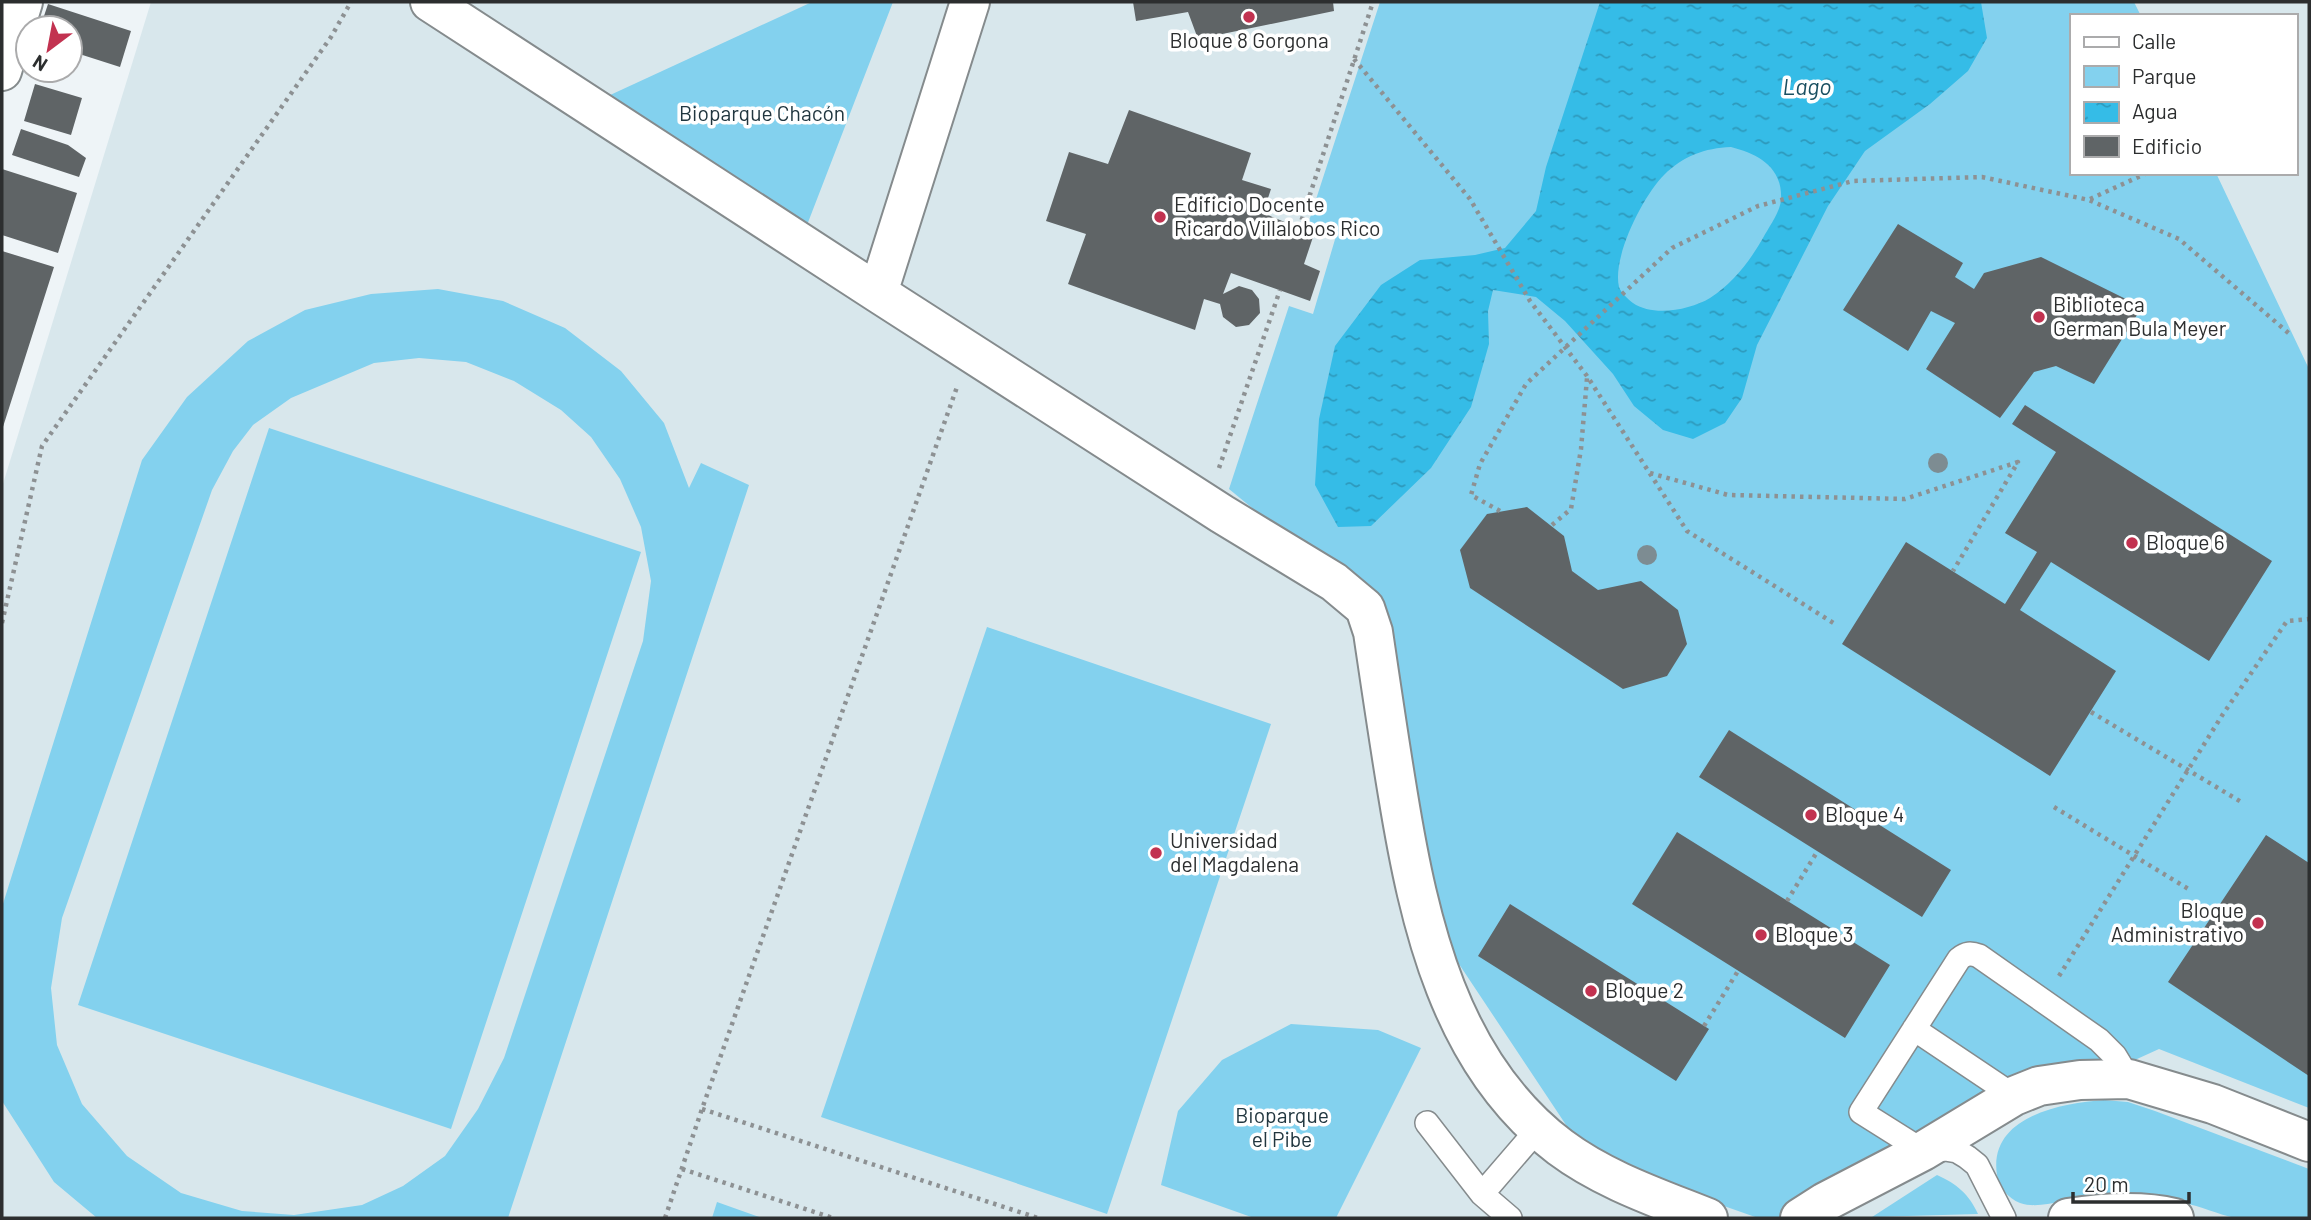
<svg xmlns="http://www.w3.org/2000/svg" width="2311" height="1220" viewBox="0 0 2311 1220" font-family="Barlow,sans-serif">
<defs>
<pattern id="water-ripples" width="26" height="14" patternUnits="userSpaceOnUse" patternTransform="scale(1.75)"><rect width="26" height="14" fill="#35bce7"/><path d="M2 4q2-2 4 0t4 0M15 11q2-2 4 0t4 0" fill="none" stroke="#2d99bc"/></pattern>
</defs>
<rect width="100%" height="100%" fill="#eef4f7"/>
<path fill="#d8e7ec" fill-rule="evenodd" d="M151 2H2309V1218H2V487ZM2071 16H2295V173H2071Z"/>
<path fill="#83d1ee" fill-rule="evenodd" d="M812 2H893L802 238 595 102Z
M1380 2H2134L2141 16H2071V173H2216L2309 369V1108L2159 1049 1787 1218H1758L1588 1158 1447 946 1380 613 1229 489 1289 306 1313 314 1336 236 1308 224Z
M438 289 503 301 565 328 621 371 664 423 689 488 701 463 749 485 508 1218H97L54 1182 2 1101V907L142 460 187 397 248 341 305 310 371 294ZM419 358 466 362 514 381 561 410 591 437 620 479 641 527 651 581 643 641 504 1058 478 1109 445 1156 403 1186 362 1205 294 1215 242 1211 181 1193 127 1156 82 1104 57 1045 51 988 62 918 212 490 233 451 253 425 291 398 374 363Z
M269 428 641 552 451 1129 78 1005Z
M987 627 1271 724 1107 1214 821 1117Z
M1291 1024 1378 1030 1421 1048 1336 1218H1254L1161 1185 1178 1111 1222 1060Z
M2104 1100 2128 1102 2155 1111 2309 1169V1218C2287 1218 2256 1220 2235 1218 2217 1214 2201 1206 2183 1203 2156 1197 2115 1194 2088 1196 2066 1198 2041 1210 2020 1203 2008 1198 1999 1188 1997 1175 1988 1117 2060 1103 2104 1100Z
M1937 1175C1957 1184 1969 1194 1978 1214L1872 1217Z
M717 1202 762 1218H712Z"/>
<path fill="url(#water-ripples)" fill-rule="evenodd" d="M1600 2H1981L1987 38 1968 71 1930 104 1865 151 1828 206 1757 345 1742 398 1725 423 1693 439 1663 430 1634 406 1613 374 1565 321 1536 297 1493 290 1488 311 1489 344 1471 407 1431 468 1371 526 1338 527 1315 485 1319 419 1335 346 1381 285 1420 260 1475 255 1505 248 1536 211 1546 167ZM1731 147C1758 154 1783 167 1781 200 1780 212 1769 227 1763 238 1750 261 1732 284 1710 298 1690 310 1653 317 1633 303 1628 299 1621 293 1619 287 1612 257 1643 196 1664 175 1683 156 1705 148 1731 147Z"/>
<path fill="#5f6466" d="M1133 2H1333L1334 11 1198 39 1188 12 1136 21Z
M48 4 131 31 120 67 70 51V28H40Z
M35 84 82 98 71 135 24 121Z
M1129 110 1251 153 1242 180 1271 189 1263 213 1314 234 1304 264 1320 271 1310 301 1231 273 1223 294 1239 286 1252 290 1259 299 1260 313 1249 325 1236 327 1223 317 1220 304 1204 299 1195 330 1068 284 1086 234 1046 221 1069 152 1108 164Z
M21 129 68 145 86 158 79 177 12 155Z
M2 169 77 193 58 253 2 235Z
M1898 224 1963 263 1955 277 1974 289 1984 273 2041 257 2142 307 2094 384 2056 366 2034 372 2000 418 1926 369 1955 323 1931 311 1908 351 1843 310Z
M2 251 54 267 2 430Z
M2025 405 2272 561 2209 661 2051 562 2020 610 2116 671 2050 776 1842 644 1906 542 2005 604 2037 552 2005 533 2056 452 2012 424Z
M1527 507 1564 536 1572 571 1598 590 1641 581 1678 610 1687 644 1667 676 1623 689 1470 588 1460 550 1487 514Z
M1729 730 1951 870 1922 917 1699 777Z
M1677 832 1890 965 1845 1038 1632 904Z
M2266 835 2309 863V1076L2168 982Z
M1510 904 1709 1029 1676 1081 1478 956Z"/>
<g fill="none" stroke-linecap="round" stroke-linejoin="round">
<defs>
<path id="service" d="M1914 1029 2014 1096
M1427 1123 1482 1194 1510 1218
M1482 1194 1538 1129
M2004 1218 1977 1165 1967 1157 1957 1151 1945 1149 1923 1151 1861 1112 1959 959C1966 953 1971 953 1979 956L2099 1040 2115 1056 2129 1079"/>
<path id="minor" d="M430 2 878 293 1222 514 1334 582 1365 608 1373 632C1381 686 1389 741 1398 795 1419 923 1450 1064 1560 1147 1604 1180 1658 1198 1708 1218
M2 71 23 2
M878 293 970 2
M1800 1218 1825 1202 1923 1151 2014 1096 2039 1086 2080 1080 2129 1079 2213 1104 2309 1142
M2068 1218C2101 1213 2141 1210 2174 1218"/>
</defs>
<use href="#service" stroke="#858b8d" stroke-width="26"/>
<use href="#minor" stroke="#858b8d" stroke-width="42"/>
<path stroke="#8d9193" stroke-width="4.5" stroke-dasharray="3.5 5" stroke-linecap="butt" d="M1354 59 1470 199 1530 301 1587 376 1687 531 1835 624
M2090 199 2147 173
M1299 228 1373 2
M1219 468 1280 290
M1650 473 1728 495 1905 499 2018 462 1953 571
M1500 511 1471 495 1480 464 1526 384 1672 248 1758 206 1853 181 1982 177 2089 200 2179 239 2292 336
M1552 525 1571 509 1581 449 1587 378
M2 623 42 446 331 37 351 2
M2091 712 2243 803
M2054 807 2190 890
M1787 901 1817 852
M2059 976 2223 714 2287 621 2309 619
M1704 1026 1738 971
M702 1109 1038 1218
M682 1169 833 1218
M665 1218 702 1109 957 387"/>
<use href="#service" stroke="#fff" stroke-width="23"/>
<use href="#minor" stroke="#fff" stroke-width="38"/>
</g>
<g fill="#7d8c92">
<circle cx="1938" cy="463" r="10"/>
<circle cx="1647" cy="555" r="10"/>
</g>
<g fill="#c23250" stroke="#fff" stroke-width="2.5">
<circle cx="1249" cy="17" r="7"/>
<circle cx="1160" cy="217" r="7"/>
<circle cx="2039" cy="317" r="7"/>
<circle cx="2132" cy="543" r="7"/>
<circle cx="1811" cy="815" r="7"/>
<circle cx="1156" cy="853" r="7"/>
<circle cx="2258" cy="923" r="7"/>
<circle cx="1761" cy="935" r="7"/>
<circle cx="1591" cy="991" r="7"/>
</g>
<g text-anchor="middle" stroke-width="7" stroke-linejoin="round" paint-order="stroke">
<g font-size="21" fill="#2c2e2f" stroke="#fff" text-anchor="start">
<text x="1249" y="48" text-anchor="middle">Bloque 8 Gorgona</text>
<text x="1174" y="212">Edificio Docente<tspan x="1174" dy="24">Ricardo Villalobos Rico</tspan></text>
<text x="2053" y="312">Biblioteca<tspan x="2053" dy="24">German Bula Meyer</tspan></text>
<text x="2146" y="550">Bloque 6</text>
<text x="1825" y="822">Bloque 4</text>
<text x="1170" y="848">Universidad<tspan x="1170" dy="24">del Magdalena</tspan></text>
<text x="2244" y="918" text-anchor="end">Bloque<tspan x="2244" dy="24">Administrativo</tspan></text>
<text x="1775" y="942">Bloque 3</text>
<text x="1605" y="998">Bloque 2</text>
</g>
<g font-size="21" fill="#21363f" stroke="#fff">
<text x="762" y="121">Bioparque Chacón</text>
<text x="1282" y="1123">Bioparque<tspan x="1282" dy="24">el Pibe</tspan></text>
</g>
<g font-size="23" font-style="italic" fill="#194f61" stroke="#fff">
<text x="1807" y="95">Lago</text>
</g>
</g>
<rect width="2311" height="1220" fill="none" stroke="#2c2e2f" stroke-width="7"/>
<rect x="2070" y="14" width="228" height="161" fill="#ffffff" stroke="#ababac" stroke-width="2"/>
<rect x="2084" y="37" width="35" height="10" fill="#ffffff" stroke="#ababac" stroke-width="2"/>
<text x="2132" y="49" font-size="21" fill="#2c2e2f">Calle</text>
<rect x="2084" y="66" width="35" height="21" fill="#83d1ee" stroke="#ababac" stroke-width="2"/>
<text x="2132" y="84" font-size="21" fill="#2c2e2f">Parque</text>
<rect x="2084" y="102" width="35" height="21" fill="url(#water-ripples)" stroke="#ababac" stroke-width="2"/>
<text x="2132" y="119" font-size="21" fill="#2c2e2f">Agua</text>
<rect x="2084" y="136" width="35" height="21" fill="#5f6466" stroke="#ababac" stroke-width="2"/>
<text x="2132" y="154" font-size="21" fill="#2c2e2f">Edificio</text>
<g transform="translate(49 49) rotate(212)"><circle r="33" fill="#ffffff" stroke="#ababac" stroke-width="2"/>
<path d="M0-5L12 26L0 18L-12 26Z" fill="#c23250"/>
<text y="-10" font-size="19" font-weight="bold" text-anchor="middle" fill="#2c2e2f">N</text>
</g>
<path d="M2073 1192v10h116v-10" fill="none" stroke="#2c2e2f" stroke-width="3.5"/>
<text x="2084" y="1192" font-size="21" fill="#2c2e2f" stroke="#ffffff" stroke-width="5" paint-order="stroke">20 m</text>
</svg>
